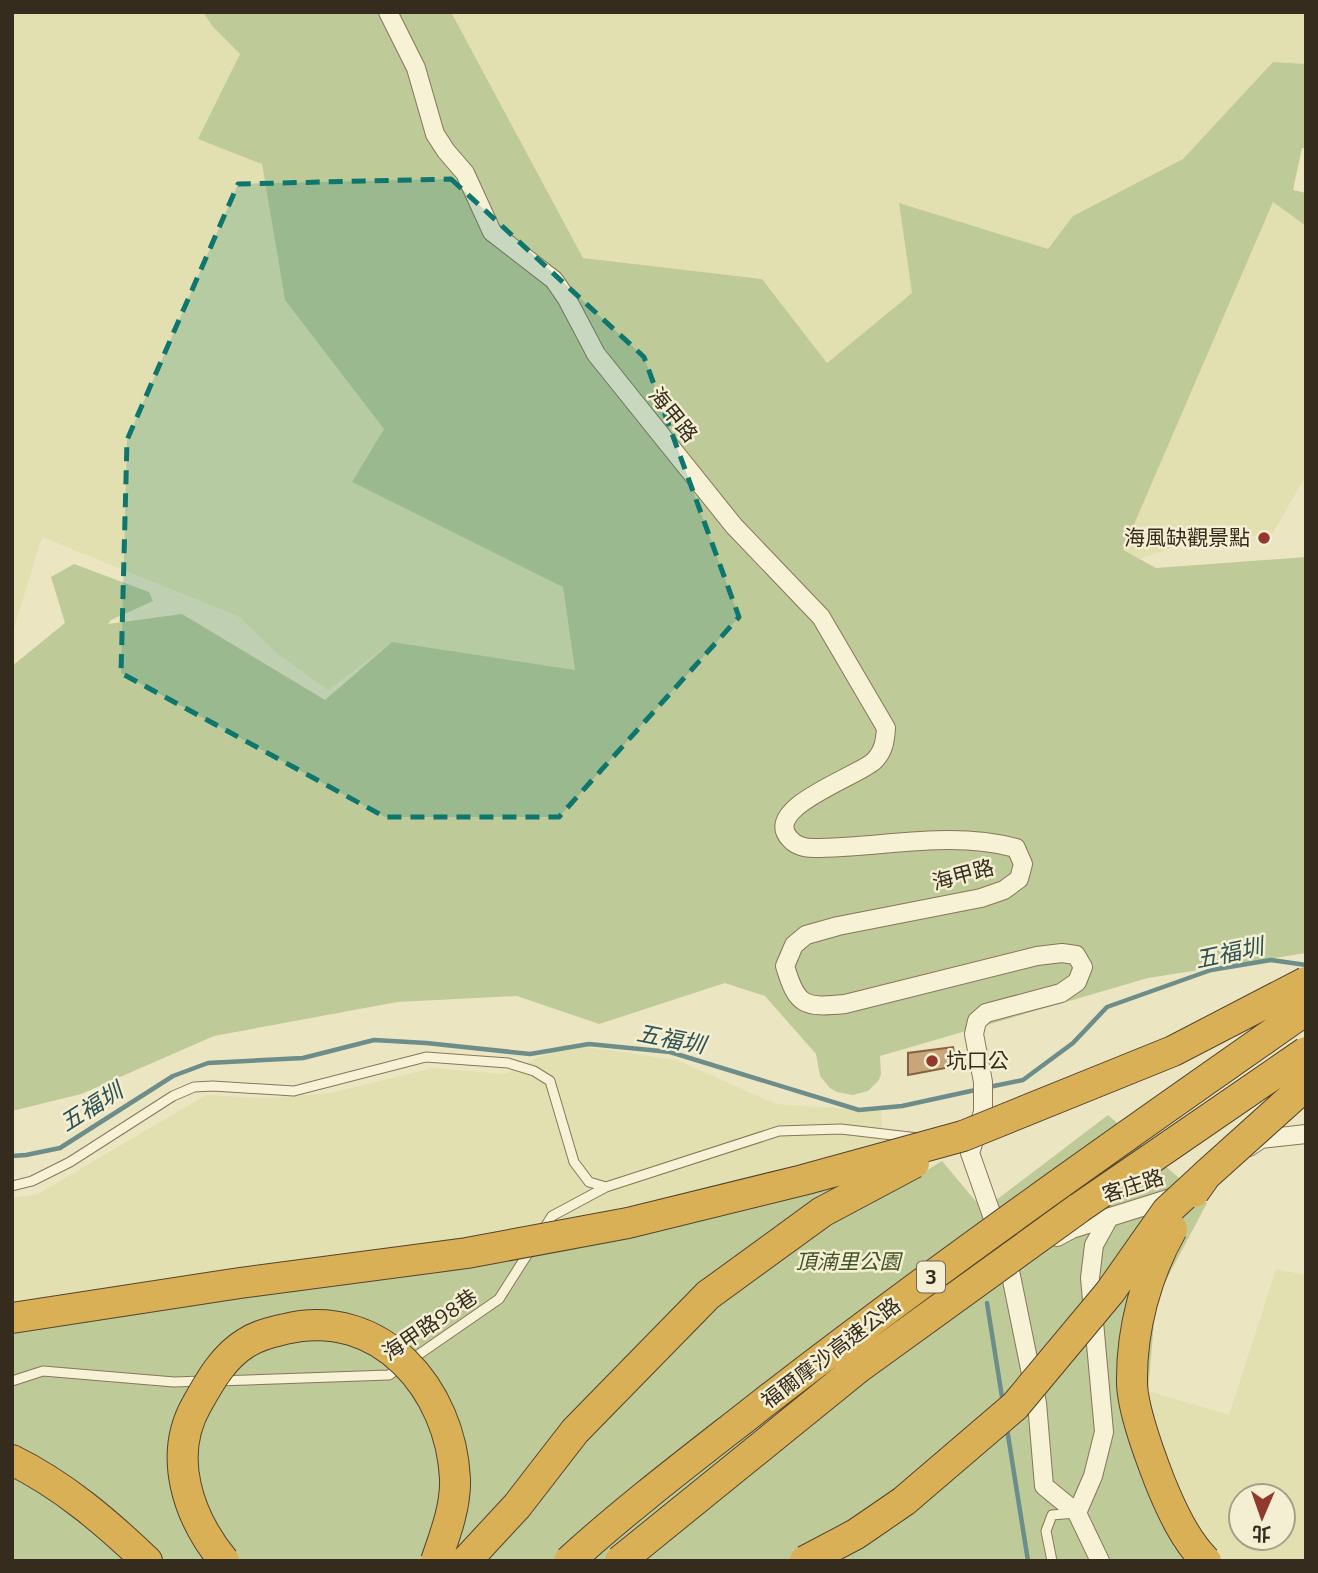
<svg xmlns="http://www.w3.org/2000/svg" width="1318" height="1573" viewBox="0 0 1318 1573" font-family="Bitter,'Noto Sans TC',serif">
<rect width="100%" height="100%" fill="#ece5c2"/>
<path fill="#e2e0b0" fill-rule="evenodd" d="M12 12H203L213 27 240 54 199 139 262 164 285 300 385 429 352 482 563 587 575 670 392 642 328 690 278 654 238 616 42 537 12 635Z
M451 12H1306V64L1273 62 1183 159 1073 216 1048 249 899 203 912 293 827 363 762 279 583 258Z
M1273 202 1306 226V476L1271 536 1206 535 1138 560 1123 550Z
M564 1044 677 1060 776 1104 881 1111 884 1148 669 1207 12 1303V1198L38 1194 206 1095 268 1098 330 1093 433 1068 505 1074Z
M1276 1269 1306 1275V1561H1224L1196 1540 1170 1477 1148 1391 1229 1415ZM1241 1496H1283V1538H1241Z"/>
<path fill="#beca97" d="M203 12H451L583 258 762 279 827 363 912 293 899 203 1048 249 1073 216 1183 159 1273 62 1306 64V148H1302L1293 190 1306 193V226L1273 202 1123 550 1156 568 1306 557V953L1148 978 880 1056 881 1074 879 1080 868 1091 853 1095 837 1092 830 1088 820 1076 816 1054 765 996 725 983 599 1024 517 996 397 1002 214 1036 81 1094 12 1111V666L65 623 51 577 74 564 149 592 153 601 111 620 108 624 182 614 325 700 392 642 575 670 563 587 352 482 384 429 285 300 262 164 198 139 240 54 213 27Z
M1108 1115 1207 1203 1156 1299 1148 1391 1170 1477 1196 1540 1224 1561H12V1303L669 1207 884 1148 890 1193 942 1161 983 1210Z"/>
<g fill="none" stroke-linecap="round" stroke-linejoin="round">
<path stroke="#6c8d89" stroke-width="4.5" d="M989 1087 1023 1080 1073 1043 1107 1007 1211 970 1271 960 1306 965
M12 1156 26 1155 60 1148 173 1076 208 1063 303 1058 374 1040 426 1043 530 1054 589 1044 670 1052 859 1110 902 1106 980 1089
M987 1303 1003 1403
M1007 1429 1028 1561"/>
</g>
<path fill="#c9a57a" stroke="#846441" stroke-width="2" d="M953 1047 956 1066 908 1075V1053Z"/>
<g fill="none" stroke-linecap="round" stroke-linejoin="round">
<defs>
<path id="service" d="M12 1186 32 1181 70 1162 173 1096 194 1087 213 1086 294 1091 426 1057 508 1063 534 1071 550 1081 574 1162 589 1182 606 1187
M542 1232 552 1216 606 1187 779 1131 841 1129 918 1138
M12 1381 43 1371 174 1382 203 1381
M217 1381 389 1375 499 1299 532 1247
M1052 1561 1046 1531 1052 1515 1075 1513"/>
<path id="minor" d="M388 12 416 68 435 134 446 151 465 173 492 232 554 280 567 299 596 354 734 526 821 617 886 728C885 741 884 751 874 761 859 776 760 808 790 839 796 846 805 848 814 848 881 848 950 830 1016 848L1023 864 1019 879 1004 890 981 898 838 926 806 935 794 945 785 966C797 1006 804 1008 845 1004L1037 956 1062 953 1076 955 1083 967 1077 982 1061 993 986 1013 977 1021 974 1034 983 1082V1112L970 1153 1008 1261 1037 1403 1044 1486 1077 1513 1100 1561
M1249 1147 1261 1139 1306 1134
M1057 1237 1072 1229 1177 1196
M1077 1513 1093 1476 1104 1432 1090 1278 1094 1245 1109 1218"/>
<path id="motorway" d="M12 1460C63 1485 106 1522 147 1561"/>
</defs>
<use href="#service" stroke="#86775a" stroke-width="11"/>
<use href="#minor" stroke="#86775a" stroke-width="20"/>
<use href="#motorway" stroke="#53442e" stroke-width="32"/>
<use href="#service" stroke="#f7f1d5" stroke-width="9"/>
<use href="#minor" stroke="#f7f1d5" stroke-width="18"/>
<use href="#motorway" stroke="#d9b056" stroke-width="30"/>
<defs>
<path id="motorway-bridge" d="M1194 1192 1206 1175 1306 1085
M1172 1229C1146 1275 1131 1330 1132 1384 1133 1411 1150 1456 1160 1482 1171 1509 1185 1540 1206 1561
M12 1318 240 1283 467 1253 628 1223 803 1180 963 1136 1173 1051 1306 982
M224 1561C188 1517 167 1456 197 1404 210 1381 223 1357 246 1343 258 1335 272 1332 285 1329 381 1306 451 1390 455 1479 456 1506 445 1535 436 1561
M466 1561 517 1506 575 1431 708 1295 822 1212 914 1163
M569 1561C632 1504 700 1453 766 1401 942 1265 1124 1137 1306 1010
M620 1561 858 1368 1079 1208 1306 1052
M805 1561 856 1534 904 1501 1015 1406 1110 1292 1167 1211 1206 1175"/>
</defs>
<use href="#motorway-bridge" stroke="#53442e" stroke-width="32" stroke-linecap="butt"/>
<use href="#motorway-bridge" stroke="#d9b056" stroke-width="30"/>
</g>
<path fill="#0f766e" fill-opacity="0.2" stroke="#0f766e" stroke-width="5" stroke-dasharray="14 9" stroke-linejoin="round" d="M451 179 644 357 739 617 559 817H385L121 673 127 440 238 184Z"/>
<g fill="#92382c" stroke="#f4eed2" stroke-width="2.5">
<circle cx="1264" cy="538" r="7"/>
<circle cx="932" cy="1061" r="7"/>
</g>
<g text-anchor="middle" stroke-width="5" stroke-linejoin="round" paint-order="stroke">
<rect fill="#f4eed2" stroke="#6f6654" stroke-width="2" x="917" y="1261.5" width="28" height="31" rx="5"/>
<g font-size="19" font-weight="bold" fill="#362c1e">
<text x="931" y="1284">3</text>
</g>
<g font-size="21" fill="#362c1e" stroke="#f4eed2">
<text transform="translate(673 415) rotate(51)" y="7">海甲路</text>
<text transform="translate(963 875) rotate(-15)" y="7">海甲路</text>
<text transform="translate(1133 1186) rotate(-18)" y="7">客庄路</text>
<text transform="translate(430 1325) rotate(-34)" y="7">海甲路98巷</text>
<text transform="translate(831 1353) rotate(-37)" y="7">福爾摩沙高速公路</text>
</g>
<g font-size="21" fill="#362c1e" stroke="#f4eed2" text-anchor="end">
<text x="1250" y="545">海風缺觀景點</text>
<text x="946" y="1068" text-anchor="start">坑口公</text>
</g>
<g font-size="21" font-style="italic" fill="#415225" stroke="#f4eed2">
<text x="848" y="1269">頂湳里公園</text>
</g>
<g font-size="23" font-style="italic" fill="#2e5355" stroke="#f4eed2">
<text transform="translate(1229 953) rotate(-12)" y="8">五福圳</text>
<text transform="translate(671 1039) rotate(11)" y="8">五福圳</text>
<text transform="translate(91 1107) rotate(-32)" y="8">五福圳</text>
</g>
</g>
<rect width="1318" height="1573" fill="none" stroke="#362c1e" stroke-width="28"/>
<g transform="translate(1262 1517) rotate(182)"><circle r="33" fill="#f4eed2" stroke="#a8a08a" stroke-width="2"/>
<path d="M0-5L12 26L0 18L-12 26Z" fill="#92382c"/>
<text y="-10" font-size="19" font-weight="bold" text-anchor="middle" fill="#362c1e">北</text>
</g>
</svg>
